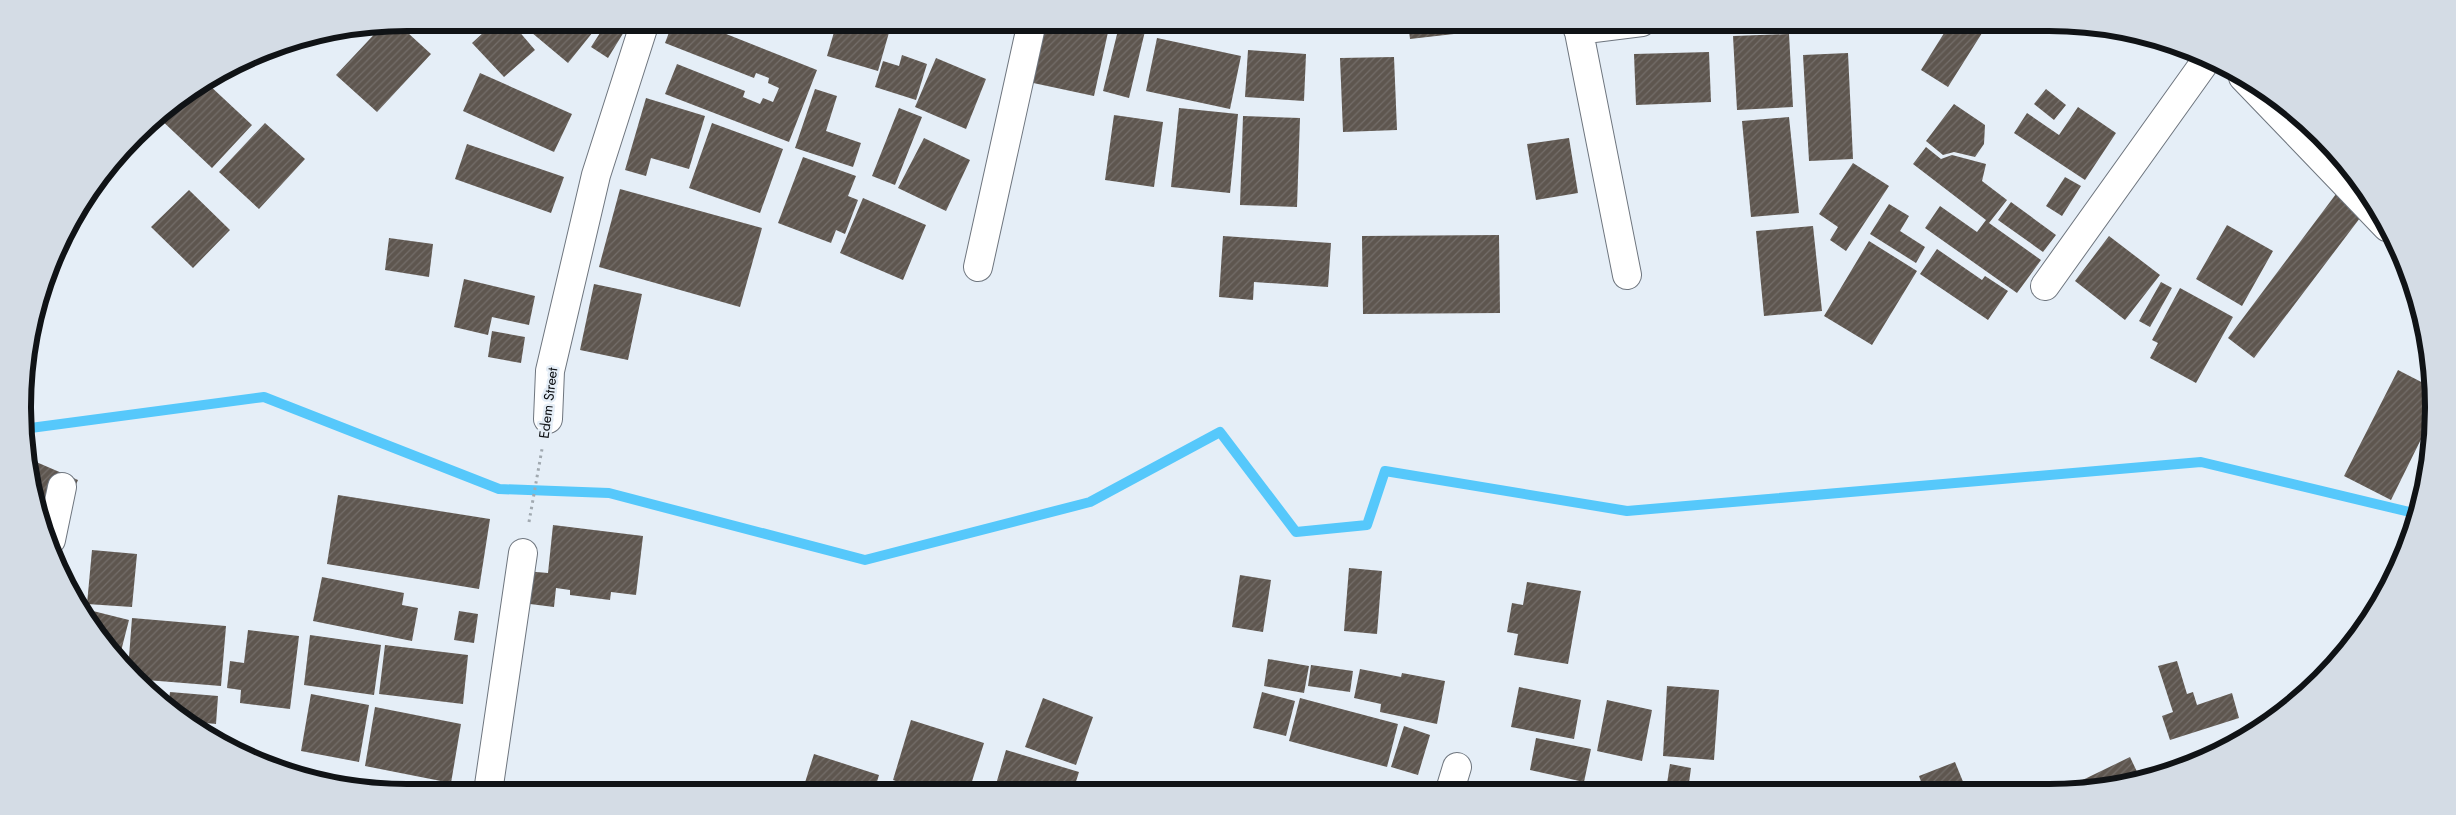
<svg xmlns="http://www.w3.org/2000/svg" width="2456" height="815" viewBox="0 0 2456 815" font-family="Jost,sans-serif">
<defs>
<pattern id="building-hatch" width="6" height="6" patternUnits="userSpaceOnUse" patternTransform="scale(1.25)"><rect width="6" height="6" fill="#5e564f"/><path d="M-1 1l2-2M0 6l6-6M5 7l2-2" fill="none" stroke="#746e6a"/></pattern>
</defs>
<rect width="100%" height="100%" fill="#e5eef7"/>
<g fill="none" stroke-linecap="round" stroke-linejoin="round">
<path stroke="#56c8fb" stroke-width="10" d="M23 429 264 397 499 489 609 493 865 560 1090 502 1220 432 1296 532 1367 525 1385 471 1627 511 2201 462 2418 514"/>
</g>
<path fill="url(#building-hatch)" d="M495 22H511L535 50 504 77 472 43Z
M519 22H601L568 63Z
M607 22H630L608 58 591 47Z
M673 22H696L817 70 789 142 665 94 677 64 745 91 743 97 760 104 763 98 773 102 779 88 768 83 769 78 756 73 754 78 665 43Z
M837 22H892L878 71 827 56Z
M1036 22 1110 23 1094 96 1024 81Z
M1120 22 1146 27 1129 98 1103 91Z
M1408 22H1488L1489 30 1410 39Z
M1951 22H1989L1948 87 1921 70Z
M397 23 431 54 377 112 336 75 383 25Z
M1789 34 1793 107 1737 110 1733 36Z
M1157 38 1241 56 1230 109 1146 91Z
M1248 50 1306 54 1304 101 1245 97Z
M1709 52 1711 102 1636 105 1634 54Z
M1848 53 1853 159 1809 161 1803 55Z
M902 55 927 64 916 100 875 87 883 61 899 66Z
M1394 57 1397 130 1343 132 1340 58Z
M936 58 986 79 966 129 915 107Z
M480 73 572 114 554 152 463 111Z
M208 84 252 125 212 168 157 116Z
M815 89 837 96 826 131 861 143 853 167 795 148Z
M2046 89 2066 105 2054 120 2034 104Z
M646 98 705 116 689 169 651 158 646 176 625 170Z
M1954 104 1985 125 1984 144 1975 157 1954 152 1943 155 1926 141Z
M2078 107 2116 133 2085 180 2014 133 2027 113 2059 135Z
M899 108 922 117 895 185 872 176Z
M1179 108 1238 114 1230 193 1171 187Z
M1114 115 1163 122 1154 187 1105 180Z
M1243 116 1300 118 1297 207 1240 205Z
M1789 117 1799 213 1751 217 1742 121Z
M265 123 305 159 259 209 219 172Z
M712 123 783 149 760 213 689 188Z
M924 138 970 160 946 211 898 188Z
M1569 138 1578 193 1536 200 1527 144Z
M467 144 564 177 551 213 455 179Z
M1926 147 1941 159 1952 155 1986 164 1982 181 2007 200 1989 223 2041 260 2017 293 1925 228 1940 206 1977 232 1986 220 1913 164Z
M803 157 856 176 848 196 858 200 845 234 836 230 831 243 778 223Z
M1853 163 1889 186 1846 251 1830 240 1838 227 1819 214Z
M2065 177 2081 186 2062 216 2046 206Z
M620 189 762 228 740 307 599 267Z
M189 190 230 230 193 268 151 227Z
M2336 194 2363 214 2254 358 2228 338Z
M863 198 926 225 903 280 840 253Z
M2011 202 2056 235 2043 252 1998 220Z
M1889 204 1909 216 1900 231 1925 247 1916 263 1870 234Z
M2227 225 2273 251 2242 306 2196 279Z
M1813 226 1822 311 1764 316 1756 231Z
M1499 235 1500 313 1363 314 1362 236Z
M1223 236 1331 243 1328 287 1254 282 1253 300 1219 297Z
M2109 236 2160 275 2125 320 2075 281Z
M389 238 433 244 429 277 385 270Z
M1869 241 1917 271 1872 345 1824 316Z
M1937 249 1982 280 1985 276 2008 291 1988 320 1920 274Z
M464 279 535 296 529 325 492 317 488 335 454 327Z
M2161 282 2172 288 2150 327 2139 321Z
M594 284 642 294 628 360 580 350Z
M2180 288 2233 317 2196 383 2150 358 2158 343 2152 340Z
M492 331 525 337 521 363 488 357Z
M2398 370 2431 387 2432 417 2391 500 2344 476Z
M27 458 78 480 51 542 36 507 41 489 32 484Z
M338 495 490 519 479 589 327 564Z
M553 525 643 536 636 595 611 592 610 600 570 595V590L556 588 554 607 522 603 525 571 548 573Z
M92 550 137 554 132 607 87 604Z
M1349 568 1382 571 1377 634 1344 631Z
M1240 575 1271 580 1263 632 1232 627Z
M322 577 404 593 402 605 418 608 412 641 313 621Z
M1527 582 1581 591 1568 664 1514 655 1518 634 1507 632 1512 603 1523 605Z
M81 608 129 620 119 659 88 622Z
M459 611 478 614 474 643 454 640Z
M132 618 226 626 221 686 134 679 128 670Z
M248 630 299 636 290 709 240 703 241 690 227 688 230 661 244 663Z
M310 635 381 645 374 695 304 685Z
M385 645 468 655 463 704 379 694Z
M1268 659 1309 666 1304 693 1264 686Z
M2177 661 2187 694 2193 692 2197 705 2232 693 2239 718 2170 740 2162 716 2173 712 2158 666Z
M1311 665 1353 671 1350 692 1308 686Z
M1360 669 1401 677 1402 673 1445 681 1437 724 1380 712 1381 704 1354 698Z
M1667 686 1719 690 1714 760 1663 756Z
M1519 687 1581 700 1574 739 1511 727Z
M170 692 218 696 216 724 185 721 168 707Z
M1262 692 1295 701 1286 736 1253 728Z
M311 694 369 705 359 762 301 751Z
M1043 698 1093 717 1076 765 1025 747Z
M1300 698 1398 724 1387 767 1289 741Z
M1607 700 1652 710 1642 761 1597 751Z
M375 707 461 724 451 783 365 766Z
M911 720 984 743 969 791 926 792 893 780Z
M1404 726 1430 735 1418 775 1391 767Z
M1536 738 1591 749 1584 782 1530 770Z
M1006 750 1079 772 1073 791H994Z
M814 754 879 775 874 792H802Z
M2130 757 2140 778 2098 789H2064Z
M1955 762 1966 789 1924 790 1919 776Z
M1670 764 1691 768 1688 790H1666Z
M1516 781 1551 790H1514Z"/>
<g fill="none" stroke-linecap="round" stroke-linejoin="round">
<defs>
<path id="minor" d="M1577 22 1627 275
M1578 30 1642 22
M2243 77 2387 227
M978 267 1032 22
M2045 286 2208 58
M548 419 550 371 596 175 645 22
M51 540 62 487
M1450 790 1457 767
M488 792 523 553"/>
</defs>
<use href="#minor" stroke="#6e757e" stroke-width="30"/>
<path stroke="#a1a9b0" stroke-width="3" stroke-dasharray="2.5 4" stroke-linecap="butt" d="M529 522 542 449"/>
<use href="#minor" stroke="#fff" stroke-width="28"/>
</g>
<g text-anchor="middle" stroke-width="5" stroke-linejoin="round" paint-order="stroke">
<g font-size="14" fill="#101316" stroke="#e5eef7">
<text transform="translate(548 403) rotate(-83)" y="5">Edem Street</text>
</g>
</g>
<path d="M0 0H2456V815H0ZM407 31H2049A376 376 0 0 1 2425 407V408A376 376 0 0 1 2049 784H407A376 376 0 0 1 31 408V407A376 376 0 0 1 407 31Z" fill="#d4dce5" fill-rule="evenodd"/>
<path fill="none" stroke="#101316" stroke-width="6" d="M407 31H2049A376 376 0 0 1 2425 407V408A376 376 0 0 1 2049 784H407A376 376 0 0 1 31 408V407A376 376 0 0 1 407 31Z"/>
</svg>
